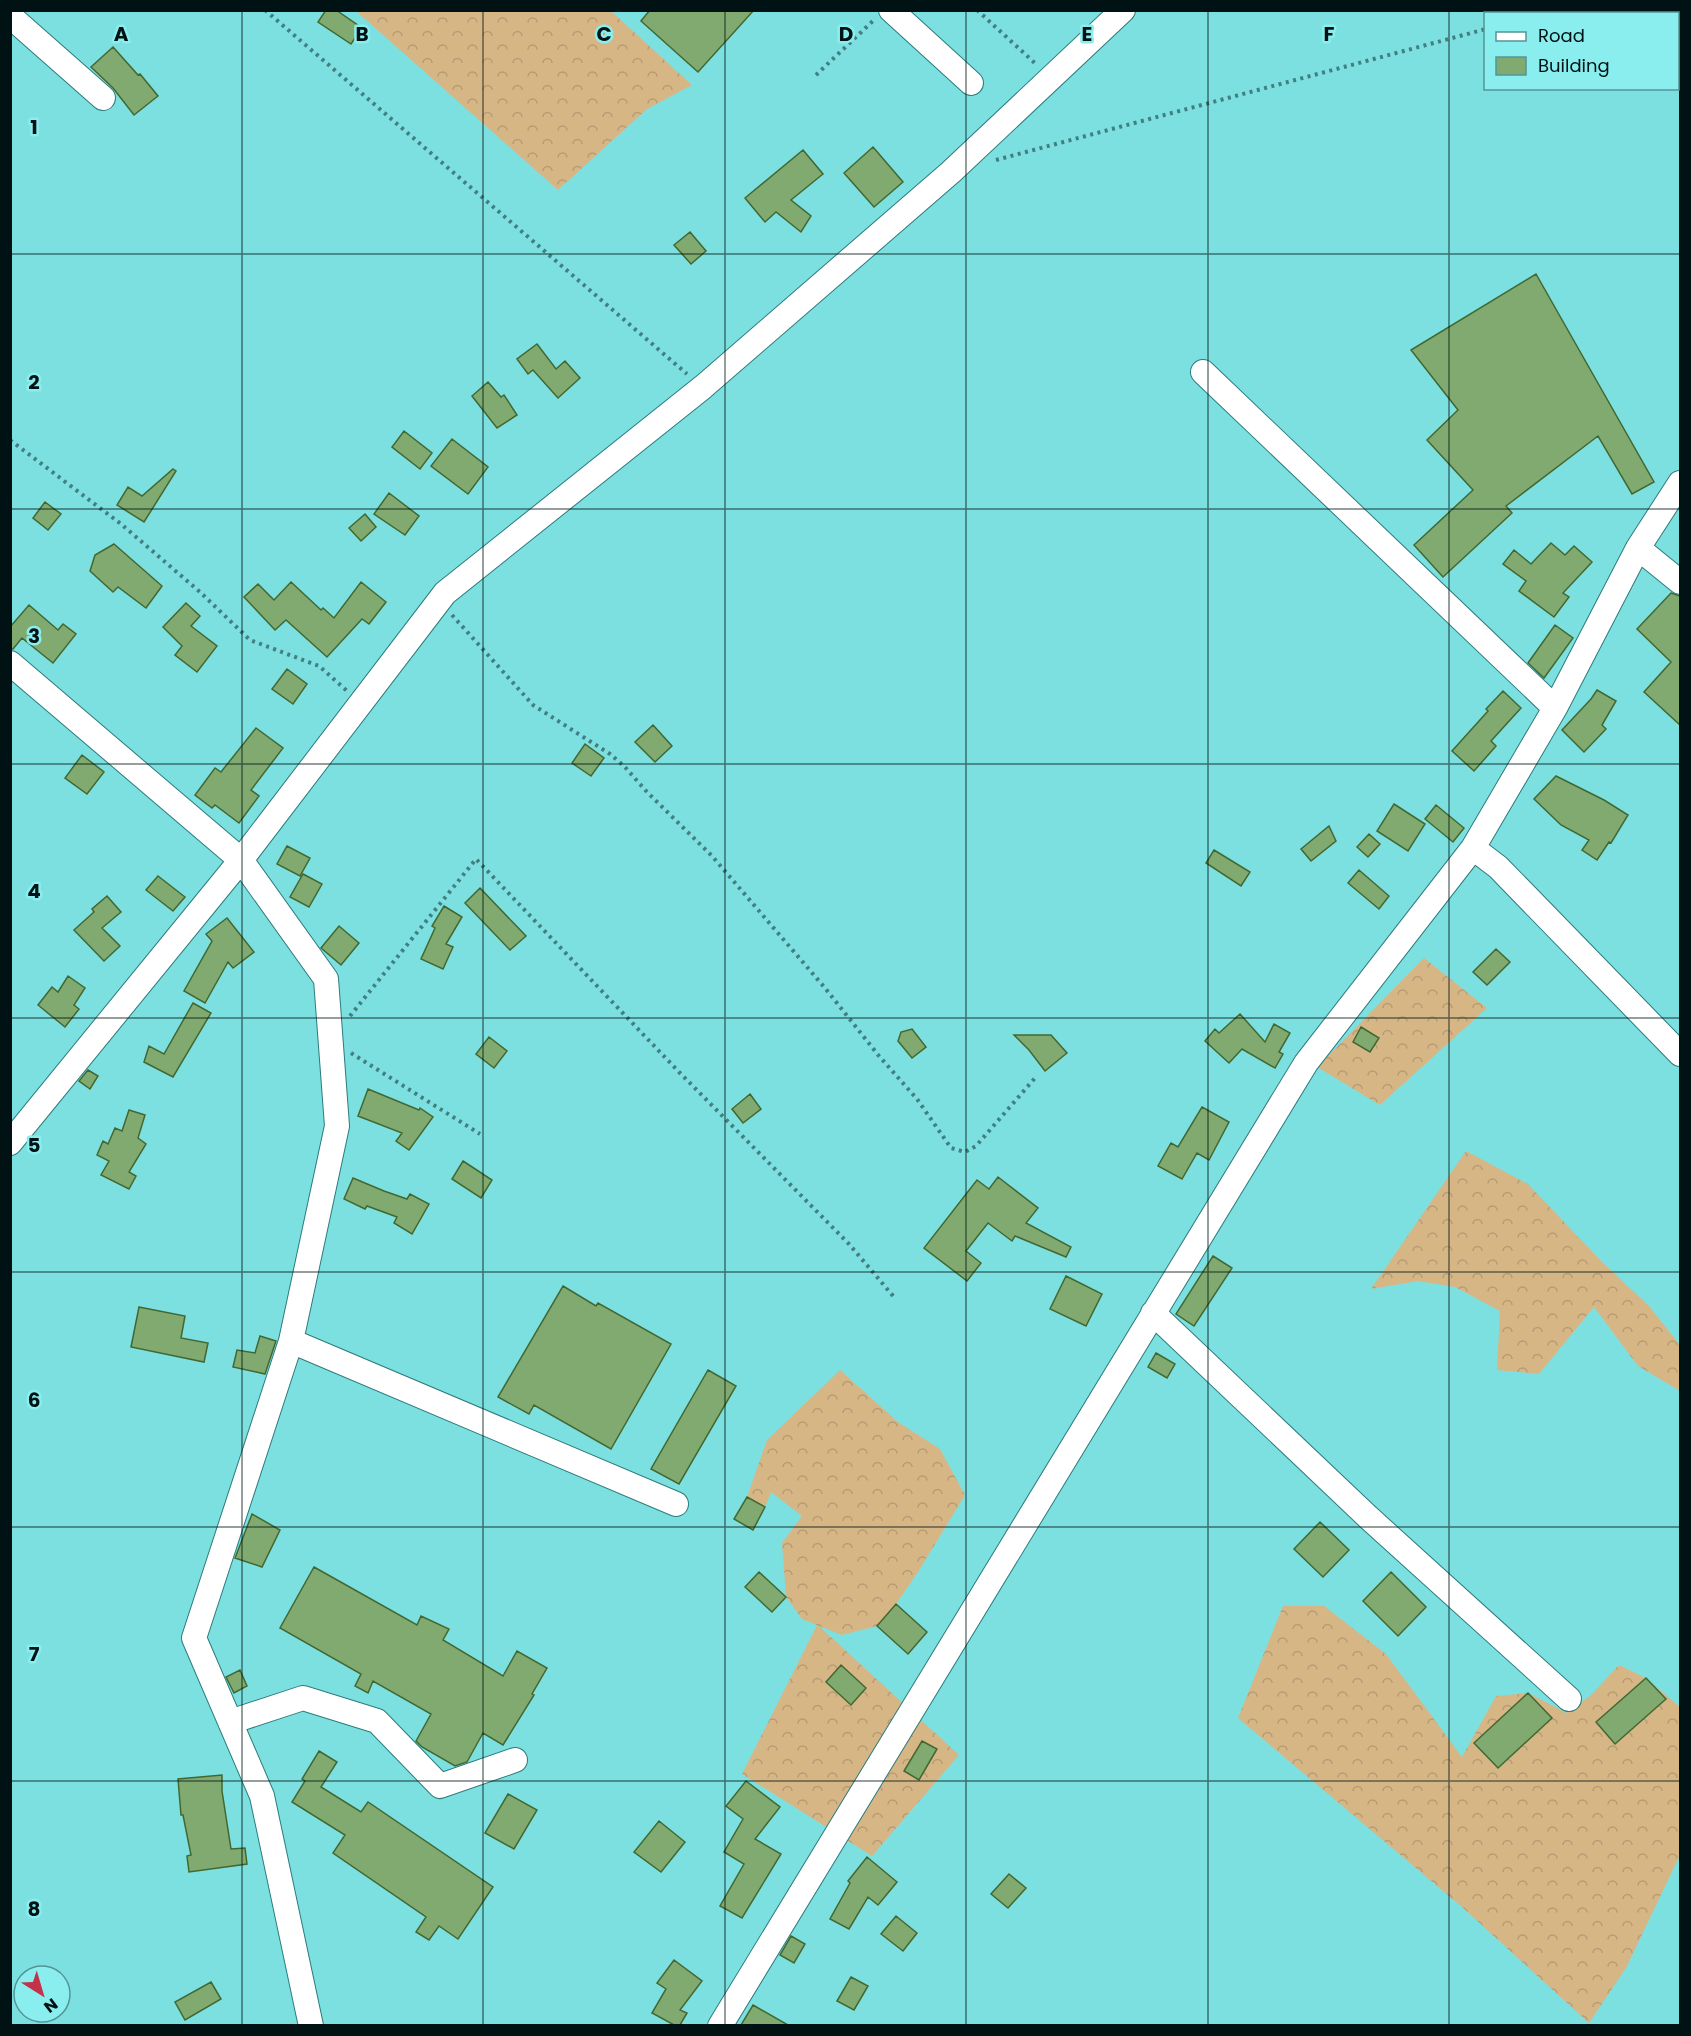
<svg xmlns="http://www.w3.org/2000/svg" width="1691" height="2036" viewBox="0 0 1691 2036" font-family="Poppins,sans-serif">
<defs>
<pattern id="forest-crowns" width="20" height="18" patternUnits="userSpaceOnUse" patternTransform="scale(1.5)"><rect width="20" height="18" fill="#d7b686"/><path d="M2 6a3 3 0 1 1 6 0M12 15a3 3 0 1 1 6 0" fill="none" stroke="#b79b73"/></pattern>
</defs>
<rect width="100%" height="100%" fill="#7ce0e1"/>
<path fill="url(#forest-crowns)" d="M356 11H611L692 85 647 109 558 190Z
M1424 958 1487 1008 1380 1105 1317 1067Z
M1466 1151 1528 1184 1602 1262 1649 1306 1680 1345V1391L1638 1366 1594 1307 1539 1374 1497 1370 1500 1311 1455 1287 1418 1281 1371 1289Z
M840 1370 898 1422 940 1449 965 1495 918 1572 896 1604 877 1626 842 1635 819 1626 959 1755 872 1856 742 1774 817 1625 802 1619 786 1597 782 1543 802 1516 771 1492 765 1507 747 1497 767 1440Z
M1283 1606H1324L1386 1654 1462 1757 1496 1696 1528 1693 1567 1713 1591 1695 1619 1665 1646 1678 1680 1707V1855L1626 1968 1589 2023 1462 1907 1238 1718Z"/>
<path fill="#81aa70" stroke="#426831" stroke-width="1.5" d="M326 10H336L362 28 351 44 318 22Z
M650 10H754L698 72 641 21Z
M113 47 138 75 140 74 158 96 134 115 113 88 91 67Z
M873 147 903 182 874 207 844 173Z
M803 150 823 174 791 200 811 216 801 232 776 212 765 222 745 198Z
M690 232 706 251 691 264 674 245Z
M1536 274 1654 482 1632 494 1598 436 1506 506 1512 513 1443 577 1414 545 1473 490 1427 440 1458 410 1411 350Z
M537 344 556 369 565 361 580 378 558 398 533 370 528 374 517 359Z
M488 382 501 397 504 395 517 415 497 428 472 396Z
M404 431 432 453 420 469 392 447Z
M452 439 488 467 468 494 431 466Z
M173 469 176 471 144 522 117 505 128 487 142 496Z
M389 493 419 516 405 535 374 514Z
M45 502 61 514 48 530 33 518Z
M365 514 376 527 361 541 349 528Z
M1551 543 1565 555 1574 546 1592 562 1563 593 1569 597 1554 617 1519 591 1526 581 1503 564 1514 550 1531 564Z
M114 544 162 586 146 608 118 587 113 592 90 571 95 555Z
M291 582 321 610 323 608 334 618 361 582 386 602 369 624 362 619 327 657 286 620 275 630 244 597 258 584 274 600Z
M1671 593 1680 596V725L1644 692 1671 662 1637 629Z
M186 603 200 616 191 626 217 646 197 672 175 655 182 646 163 627Z
M29 605 58 630 63 624 76 634 53 663 22 638 13 649H10V627Z
M1555 625 1573 638 1544 678 1528 663Z
M287 669 307 684 293 704 272 689Z
M1597 690 1616 701 1602 725 1606 729 1584 752 1562 730 1591 699Z
M1503 691 1521 708 1491 741 1496 746 1474 771 1452 751 1488 711 1486 709Z
M653 725 672 746 655 762 635 742Z
M256 728 283 748 251 790 259 796 239 823 215 805 212 808 195 795 215 768 221 772Z
M585 744 604 758 591 776 572 763Z
M82 755 104 772 87 794 65 778Z
M1556 776 1604 800 1628 815 1611 843 1609 842 1597 860 1582 850 1589 840 1561 825 1534 799Z
M1394 804 1425 824 1408 851 1377 831Z
M1436 805 1464 828 1453 842 1425 819Z
M1329 826 1336 841 1311 861 1301 849Z
M1369 834 1380 844 1368 857 1357 847Z
M287 846 310 858 300 876 277 864Z
M1214 850 1250 872 1241 886 1206 863Z
M1359 870 1389 896 1379 909 1348 883Z
M303 874 322 884 309 907 290 897Z
M158 876 185 897 173 911 146 890Z
M480 888 526 936 510 950 465 903Z
M107 896 121 912 102 928 120 946 104 961 74 930 94 912 92 909Z
M444 906 462 917 446 944 453 947 443 969 421 959 435 928 432 926Z
M227 918 254 952 233 968 228 962 205 1003 184 991 212 941 206 934Z
M339 926 359 943 341 965 321 948Z
M1496 949 1510 962 1487 985 1473 972Z
M68 976 85 988 74 1005 79 1009 65 1027 38 1005 52 987 58 992Z
M193 1003 211 1013 173 1077 144 1062 149 1046 164 1054Z
M1240 1014 1265 1042 1274 1024 1290 1033 1279 1052 1283 1054 1275 1068 1242 1049 1229 1063 1205 1041 1215 1029 1219 1033Z
M1361 1027 1379 1038 1370 1052 1353 1042Z
M912 1029 926 1047 912 1058 898 1041 901 1032Z
M1014 1035H1051L1067 1053 1045 1071 1029 1050Z
M489 1037 507 1051 494 1068 476 1054Z
M88 1070 98 1076 90 1089 79 1081Z
M368 1089 419 1110 420 1108 433 1117 409 1150 396 1141 402 1133 358 1116Z
M750 1094 761 1109 743 1123 732 1109Z
M1202 1107 1229 1122 1209 1160 1197 1153 1182 1179 1158 1166 1171 1143 1178 1147Z
M129 1110 145 1115 138 1138 146 1144 129 1172 136 1176 129 1189 101 1175 109 1161 97 1155 103 1141 108 1144 115 1128 122 1131Z
M463 1161 492 1180 481 1198 452 1179Z
M998 1177 1038 1208 1026 1223 1071 1247 1066 1257 1015 1236 1012 1241 988 1223 966 1251 981 1263 967 1281 924 1248 977 1180 989 1189Z
M353 1178 384 1191 407 1199 410 1194 429 1204 412 1234 394 1223 397 1217 367 1206 365 1209 344 1199Z
M1213 1256 1232 1268 1194 1326 1176 1314Z
M1066 1276 1102 1294 1086 1326 1050 1309Z
M563 1286 596 1306 598 1303 671 1344 611 1449 534 1405 529 1414 498 1397Z
M139 1307 185 1316 181 1338 208 1343 204 1362 131 1347Z
M260 1336 276 1341 265 1374 233 1367 237 1350 255 1353Z
M1156 1353 1175 1364 1167 1378 1148 1367Z
M708 1370 736 1386 679 1484 651 1469Z
M747 1497 765 1507 753 1530 734 1519Z
M252 1514 280 1530 262 1567 235 1558Z
M1320 1522 1349 1550 1323 1577 1294 1549Z
M314 1567 417 1625 421 1616 449 1629 443 1640 503 1676 517 1651 547 1668 532 1694 534 1695 503 1745 483 1733 467 1762 455 1766 422 1747 416 1741 431 1714 373 1681 368 1693 355 1686 361 1674 280 1628Z
M759 1572 786 1597 772 1612 745 1587Z
M1391 1572 1426 1607 1398 1636 1363 1601Z
M896 1604 927 1632 908 1654 877 1626Z
M841 1665 866 1688 851 1705 826 1682Z
M240 1670 247 1686 234 1693 226 1677Z
M1646 1678 1666 1699 1615 1744 1596 1722Z
M1528 1693 1552 1718 1498 1768 1474 1743Z
M922 1741 937 1749 919 1780 904 1771Z
M319 1751 337 1762 321 1787 361 1812 368 1802 493 1887 458 1939 439 1926 429 1940 416 1932 426 1917 333 1853 345 1835 292 1802 305 1781 302 1779Z
M222 1775V1791L231 1849 245 1848 247 1864 189 1872 187 1856 191 1855 183 1815H181L178 1779Z
M746 1781 780 1807 755 1839 781 1854 742 1918 720 1906 744 1864 724 1852 743 1819 726 1806Z
M508 1794 537 1810 514 1849 485 1833Z
M659 1821 685 1842 661 1872 634 1852Z
M867 1857 897 1882 878 1905 868 1897 849 1929 830 1919 850 1883 848 1881Z
M1009 1874 1026 1888 1008 1908 991 1894Z
M896 1916 917 1933 903 1951 881 1934Z
M791 1936 805 1944 794 1963 780 1955Z
M674 1960 702 1981 680 2010 687 2013 680 2025H674L652 2013 666 1989 657 1983Z
M851 1977 868 1986 854 2010 837 2001Z
M211 1982 221 1999 185 2020 175 2002Z
M753 2005 788 2025H741Z"/>
<g fill="none" stroke-linecap="round" stroke-linejoin="round">
<defs>
<path id="minor" d="M891 10 971 83
M10 16 103 98
M1203 372 1555 708
M1638 548 1680 582
M10 663 241 860 326 979 337 1126 291 1341 194 1638 262 1796 311 2026
M1473 848 1498 867 1680 1054
M10 1143 241 860 445 593 703 387 951 172 1123 10
M1153 1313 1368 1517 1569 1699
M291 1341 676 1504
M230 1722 303 1698 377 1721 440 1786 515 1760
M720 2026 1306 1063 1473 848 1555 708 1638 548 1680 483"/>
</defs>
<use href="#minor" stroke="#2d7b7c" stroke-width="26"/>
<path stroke="#427f80" stroke-width="4" stroke-dasharray="3 4.5" stroke-linecap="butt" d="M265 10 687 374
M977 10 1037 65
M1545 14 1556 10
M816 75 875 19
M996 160 1486 29
M10 440 121 524 200 592 250 640 319 666 347 691
M452 615 533 705 610 754 624 766 647 792 712 856 825 988 879 1056 917 1099 951 1148 965 1152 976 1146 1035 1078
M350 1016 476 859 679 1072 849 1244 894 1297
M351 1053 480 1134"/>
<use href="#minor" stroke="#fff" stroke-width="24"/>
</g>
<path fill="none" stroke="#001213" stroke-width="1.5" stroke-opacity="0.55" d="M242 10V2026M483 10V2026M725 10V2026M966 10V2026M1208 10V2026M1449 10V2026M10 254H1680M10 509H1680M10 764H1680M10 1018H1680M10 1272H1680M10 1527H1680M10 1781H1680"/>
<g font-size="20" text-anchor="middle" font-weight="bold" fill="#001213" stroke="#8aedee" stroke-width="5" stroke-linejoin="round" paint-order="stroke">
<text x="121" y="41">A</text>
<text x="362" y="41">B</text>
<text x="604" y="41">C</text>
<text x="846" y="41">D</text>
<text x="1087" y="41">E</text>
<text x="1329" y="41">F</text>
<text x="34" y="134">1</text>
<text x="34" y="389">2</text>
<text x="34" y="643">3</text>
<text x="34" y="898">4</text>
<text x="34" y="1152">5</text>
<text x="34" y="1407">6</text>
<text x="34" y="1661">7</text>
<text x="34" y="1916">8</text>
</g>
<rect width="1691" height="2036" fill="none" stroke="#001213" stroke-width="24"/>
<rect x="1484" y="12" width="195" height="78" fill="#8aedee" stroke="#539596" stroke-width="1.5"/>
<rect x="1496" y="32" width="30" height="9" fill="#ffffff" stroke="#539596" stroke-width="1.5"/>
<text x="1538" y="42" font-size="18" fill="#001213">Road</text>
<rect x="1496" y="57" width="30" height="18" fill="#81aa70" stroke="#539596" stroke-width="1.5"/>
<text x="1538" y="72" font-size="18" fill="#001213">Building</text>
<g transform="translate(42 1994) rotate(143)"><circle r="28" fill="#8aedee" stroke="#539596" stroke-width="1.5"/>
<path d="M0-4.5L10 22L0 15L-10 22Z" fill="#c3324a"/>
<text y="-9" font-size="16" font-weight="bold" text-anchor="middle" fill="#001213">N</text>
</g>
</svg>
